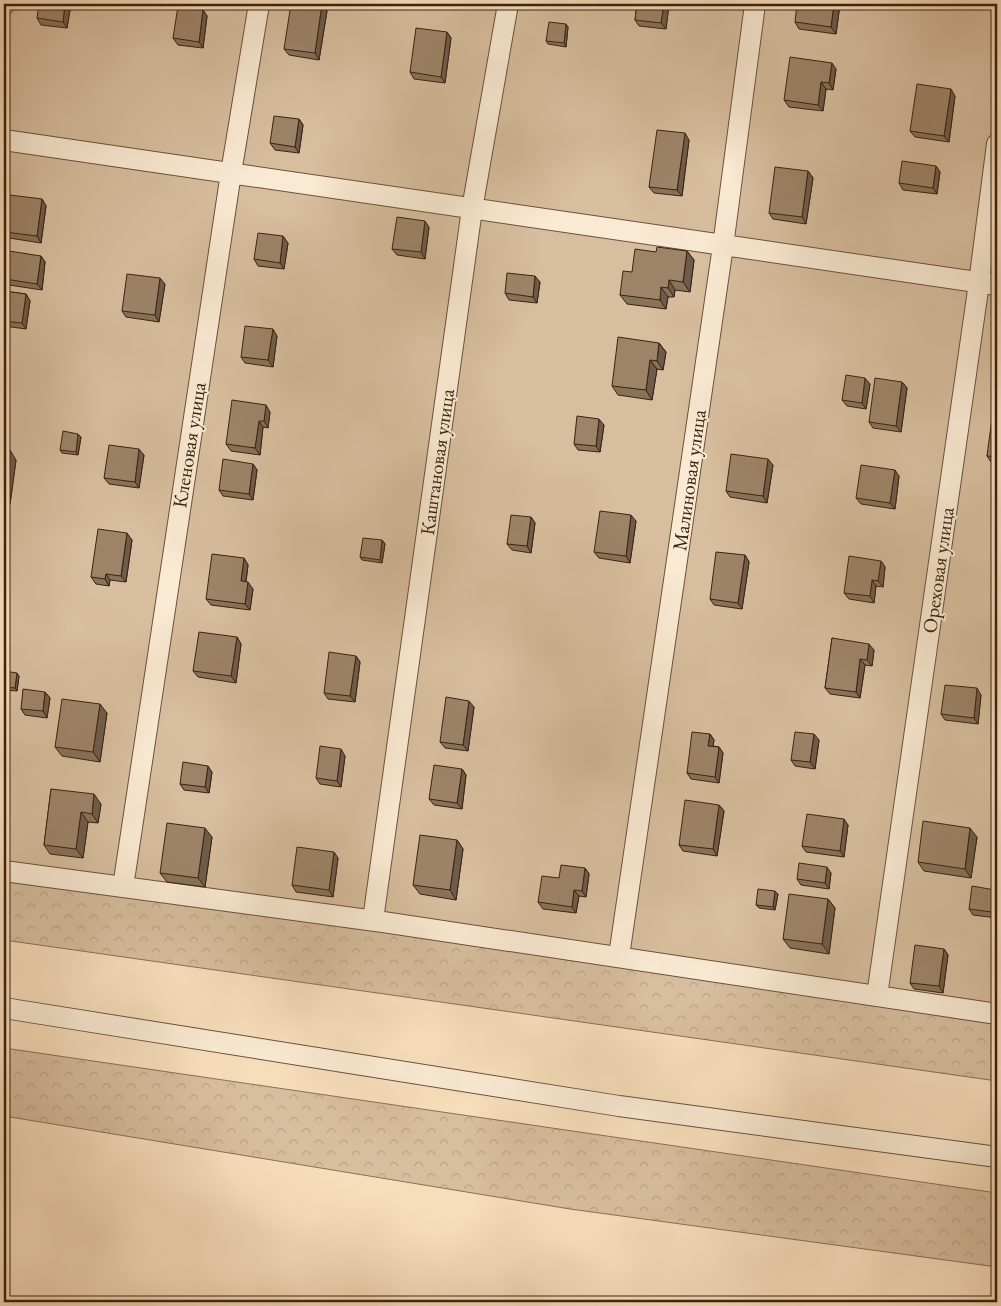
<svg xmlns="http://www.w3.org/2000/svg" width="1001" height="1306" viewBox="0 0 1001 1306" font-family="'EB Garamond',serif">
<defs>
<pattern id="forest-crowns" width="20" height="18" patternUnits="userSpaceOnUse" patternTransform="scale(1.25)"><rect width="20" height="18" fill="#d7be9e"/><path d="M2 6a3 3 0 1 1 6 0M12 15a3 3 0 1 1 6 0" fill="none" stroke="#b9a387"/></pattern>
</defs>
<rect width="100%" height="100%" fill="#f7debb"/>
<filter id="stains"><feTurbulence type="fractalNoise" baseFrequency=".004" numOctaves="4"/><feColorMatrix values="0 0 0 0 .2 0 0 0 0 .09 0 0 0 0 .02 0 0 0 .5 -.17"/></filter>
<radialGradient id="worn" r=".72"><stop offset=".6" stop-color="#630" stop-opacity="0"/><stop offset="1" stop-color="#630" stop-opacity=".3"/></radialGradient>
<path fill="url(#forest-crowns)" stroke="#897057" d="M4 873 997 1017V1081L4 940Z
M4 1048 997 1193V1267L570 1209 4 1116Z"/>
<path fill="#d7be9e" stroke="#897057" d="M4 4H997V1006L4 863Z"/>
<g fill="none" stroke-linecap="round" stroke-linejoin="round">
<defs>
<path id="minor" d="M4 5V4
M4 140 997 285
M4 871 383 922 997 1014
M123 887 231 173 259 4
M373 920 472 209 508 4
M619 956 723 246 755 4
M877 996 979 283 997 144
M4 1008 619 1106 997 1157"/>
</defs>
<use href="#minor" stroke="#6a513b" stroke-width="22"/>
<use href="#minor" stroke="#faead3" stroke-width="20"/>
</g>
<path fill="#87725a" stroke="#3b2210" d="M71 4 67 28 41 25 37 18Z
M322 4 327 11 319 60 289 55 284 49Z
M637 4H669L666 29 639 26 635 20Z
M840 4 836 34 799 29 795 22Z
M203 10 207 16 203 48 178 45 173 38Z
M568 27 566 47 548 44 546 41Z
M447 32 451 38 445 83 414 79 410 72Z
M836 69 833 90 826 89 823 111 789 107 784 100Z
M955 96 949 142 915 137 910 131Z
M299 119 303 125 299 153 275 150 270 143Z
M689 140 682 196 654 193 649 187Z
M936 166 940 172 937 194 903 190 899 183Z
M808 171 813 178 806 224 773 219 769 213Z
M42 199 46 206 41 243 9 238 5 232Z
M429 227 425 259 397 255 392 249Z
M288 243 284 269 258 266 254 259Z
M687 251 694 260 690 292 675 290 674 297H668L666 309 627 304 620 295 632 272 656 252Z
M41 256 45 262 42 290 9 285 5 279Z
M540 282 537 303 509 300 505 293Z
M165 284 159 322 126 317 122 311Z
M4 291 26 294 30 301 26 329 4 326Z
M277 336 273 367 245 363 241 357Z
M659 343 666 352 663 370 657 369 652 400 618 395 612 386Z
M902 382 907 388 901 432 873 428 869 422Z
M870 384 866 409 847 406 842 400Z
M270 412 268 428 263 427 260 455 231 451 226 444Z
M997 419V463L991 462 987 456Z
M604 425 600 452 578 450 574 444Z
M81 437 78 455 62 453 60 450Z
M4 449 16 460 10 504 4 503Z
M144 455 139 488 109 484 104 478Z
M253 464 257 470 253 500 223 496 219 490Z
M773 465 767 503 730 497 726 491Z
M899 476 895 509 861 504 856 498Z
M531 517 535 523 531 553 512 550 507 544Z
M636 521 630 563 599 558 594 552Z
M132 540 126 582 110 580 109 586 96 584 91 577Z
M382 540 385 544 382 563 362 560 360 557Z
M745 555 749 562 742 609 714 605 710 599Z
M244 558 248 565 246 582 253 589 250 610 211 605 206 599Z
M881 561 885 567 883 587 876 586 874 603 849 599 844 593Z
M237 637 241 644 236 683 198 677 193 671Z
M832 638 874 650 872 666 865 665 860 698 830 694 825 688Z
M356 656 360 662 355 702 328 699 324 693Z
M4 671 19 676 17 691 4 690Z
M45 692 50 698 47 718 25 715 21 709Z
M981 695 978 724 945 720 941 714Z
M474 707 468 751 445 748 440 742Z
M107 713 100 762 62 756 55 747Z
M710 734 714 740 713 746 719 747 723 753 719 783 691 779 687 773Z
M819 740 815 769 795 766 791 760Z
M345 756 341 787 320 784 316 778Z
M462 769 466 775 462 809 434 805 429 799Z
M212 772 209 793 184 790 180 784Z
M51 789 101 804 98 823 88 822 83 858 50 854 44 845Z
M719 805 724 811 717 856 683 851 679 845Z
M848 825 844 857 806 852 802 846Z
M212 837 205 887 167 882 160 873Z
M977 837 971 878 924 871 918 862Z
M457 840 463 849 456 900 420 894 413 885Z
M338 858 333 897 296 892 292 885Z
M585 868 589 874 586 897 579 896 576 913 543 909 538 902 559 878Z
M831 873 829 889 801 885 797 879Z
M997 892V918L973 915 969 909Z
M778 894 775 910 759 908 756 905Z
M828 899 835 908 829 954 790 948 783 939Z
M944 949 948 955 943 993 914 989 910 983Z"/>
<path fill="#6e5c4a" stroke="#3b2210" d="M65 4H71L67 28 63 22Z
M322 4 327 11 319 60 315 53Z
M664 4H669L666 29 661 23Z
M834 4H840L836 34 831 27Z
M203 10 207 16 203 48 199 42Z
M566 24 568 27 566 47 564 43Z
M447 32 451 38 445 83 441 77Z
M832 63 836 69 833 90 829 83Z
M821 82 826 89 823 111 818 105Z
M951 89 955 96 949 142 944 136Z
M299 119 303 125 299 153 295 147Z
M685 133 689 140 682 196 677 190Z
M936 166 940 172 937 194 933 188Z
M808 171 813 178 806 224 802 217Z
M42 199 46 206 41 243 37 236Z
M425 221 429 227 425 259 421 252Z
M283 236 288 243 284 269 280 263Z
M687 251 694 260 690 292 683 282Z
M41 256 45 262 42 290 37 284Z
M535 276 540 282 537 303 533 297Z
M160 278 165 284 159 322 155 315Z
M669 280 675 290 674 297 668 288Z
M661 287 668 297 666 309 660 300Z
M26 294 30 301 26 329 22 323Z
M273 329 277 336 273 367 268 360Z
M659 343 666 352 663 370 657 361Z
M650 360 657 369 652 400 646 390Z
M865 378 870 384 866 409 862 403Z
M902 382 907 388 901 432 896 426Z
M266 405 270 412 268 428 264 421Z
M599 419 604 425 600 452 596 446Z
M259 421 263 427 260 455 255 448Z
M78 434 81 437 78 455 76 452Z
M139 449 144 455 139 488 135 482Z
M10 450 16 460 10 504 4 495Z
M768 459 773 465 767 503 763 496Z
M253 464 257 470 253 500 249 494Z
M895 470 899 476 895 509 890 503Z
M631 515 636 521 630 563 626 556Z
M531 517 535 523 531 553 527 546Z
M127 533 132 540 126 582 121 576Z
M382 540 385 544 382 563 380 560Z
M745 555 749 562 742 609 738 603Z
M244 558 248 565 245 588 241 581Z
M881 561 885 567 883 587 878 581Z
M106 574 110 580 109 586 105 579Z
M872 580 876 586 874 603 870 596Z
M248 582 253 589 250 610 245 604Z
M237 637 241 644 236 683 231 676Z
M869 644 874 650 872 666 867 660Z
M356 656 360 662 355 702 350 696Z
M860 659 865 665 860 698 856 692Z
M17 673 19 676 17 691 15 688Z
M977 688 981 695 978 724 974 718Z
M45 692 50 698 47 718 43 711Z
M469 701 474 707 468 751 463 745Z
M100 704 107 713 100 762 93 752Z
M710 734 714 740 712 752 708 746Z
M814 734 819 740 815 769 810 762Z
M719 747 723 753 719 783 715 777Z
M341 749 345 756 341 787 337 781Z
M208 766 212 772 209 793 205 787Z
M462 769 466 775 462 809 457 803Z
M94 794 101 804 98 823 92 814Z
M719 805 724 811 717 856 713 849Z
M81 812 88 822 83 858 76 849Z
M844 819 848 825 844 857 840 851Z
M205 828 212 837 205 887 198 878Z
M970 828 977 837 971 878 965 869Z
M457 840 463 849 456 900 450 890Z
M334 852 338 858 333 897 329 890Z
M827 867 831 873 829 889 825 883Z
M585 868 589 874 586 897 582 891Z
M574 890 579 896 576 913 572 907Z
M995 890 997 892V918L992 912Z
M775 891 778 894 775 910 773 907Z
M828 899 835 908 829 954 822 944Z
M944 949 948 955 943 993 939 986Z"/>
<path fill="#9d8469" stroke="#3b2210" d="M39 4H65L63 22 37 18Z
M291 4H322L315 53 284 49Z
M637 4H664L661 23 635 20Z
M797 4H834L831 27 795 22Z
M178 6 203 10 199 42 173 38Z
M549 22 566 24 564 43 546 41Z
M416 28 447 32 441 77 410 72Z
M790 57 832 63 829 83 821 82 818 105 784 100Z
M917 84 951 89 944 136 910 131Z
M274 116 299 119 295 147 270 143Z
M657 130 685 133 677 190 649 187Z
M902 161 936 166 933 188 899 183Z
M775 167 808 171 802 217 769 213Z
M10 195 42 199 37 236 5 232Z
M397 217 425 221 421 252 392 249Z
M258 233 283 236 280 263 254 259Z
M657 247 687 251 683 282 669 280 668 288 661 287 660 300 620 295 623 271 632 272 635 249 656 252Z
M9 251 41 256 37 284 5 279Z
M507 273 535 276 533 297 505 293Z
M127 274 160 278 155 315 122 311Z
M4 291 26 294 22 323 4 321Z
M245 326 273 329 268 360 241 357Z
M618 337 659 343 657 361 650 360 646 390 612 386Z
M846 375 865 378 862 403 842 400Z
M875 378 902 382 896 426 869 422Z
M232 400 266 405 264 421H259L255 448 226 444Z
M577 416 599 419 596 446 574 444Z
M992 418 997 419V457L987 456Z
M63 431 78 434 76 452 60 450Z
M109 445 139 449 135 482 104 478Z
M4 449 10 450 4 495Z
M731 454 768 459 763 496 726 491Z
M223 459 253 464 249 494 219 490Z
M861 465 895 470 890 503 856 498Z
M600 511 631 515 626 556 594 552Z
M511 515 531 517 527 546 507 544Z
M98 529 127 533 121 576 106 574 105 579 91 577Z
M363 538 382 540 380 560 360 557Z
M716 552 745 555 738 603 710 599Z
M212 554 244 558 241 581 248 582 245 604 206 599Z
M849 556 881 561 878 581 872 580 870 596 844 593Z
M199 632 237 637 231 676 193 671Z
M832 638 869 644 867 660 860 659 856 692 825 688Z
M329 652 356 656 350 696 324 693Z
M4 671 17 673 15 688 4 687Z
M945 685 977 688 974 718 941 714Z
M23 689 45 692 43 711 21 709Z
M446 697 469 701 463 745 440 742Z
M62 699 100 704 93 752 55 747Z
M692 732 710 734 708 746 719 747 715 777 687 773Z
M795 732 814 734 810 762 791 760Z
M320 746 341 749 337 781 316 778Z
M183 762 208 766 205 787 180 784Z
M434 765 462 769 457 803 429 799Z
M51 789 94 794 92 814 81 812 76 849 44 845Z
M685 800 719 805 713 849 679 845Z
M807 814 844 819 840 851 802 846Z
M923 821 970 828 965 869 918 862Z
M167 823 205 828 198 878 160 873Z
M420 835 457 840 450 890 413 885Z
M297 847 334 852 329 890 292 885Z
M799 863 827 867 825 883 797 879Z
M561 865 585 868 582 891 574 890 572 907 538 902 542 876 559 878Z
M972 886 995 890 992 912 969 909Z
M758 889 775 891 773 907 756 905Z
M789 894 828 899 822 944 783 939Z
M915 945 944 949 939 986 910 983Z"/>
<g text-anchor="middle" stroke-width="4" stroke-linejoin="round" paint-order="stroke">
<g font-size="20" fill="#3b2210" stroke="#faead3">
<text transform="translate(189 445) rotate(-81)" y="7">Кленовая улица</text>
<text transform="translate(437 462) rotate(-82)" y="7">Каштановая улица</text>
<text transform="translate(689 480) rotate(-82)" y="7">Малиновая улица</text>
<text transform="translate(938 570) rotate(-82)" y="7">Ореховая улица</text>
</g>
</g>
<rect width="1001" height="1306" fill="none" stroke="#f7debb" stroke-width="20"/>
<rect x="5" y="5" width="991" height="1296" fill="none" stroke="#3b2210" stroke-width="2.5"/>
<rect x="10" y="10" width="981" height="1286" fill="none" stroke="#3b2210"/>
<rect width="100%" height="100%" filter="url(#stains)"/>
<rect width="100%" height="100%" fill="url(#worn)"/>
</svg>
